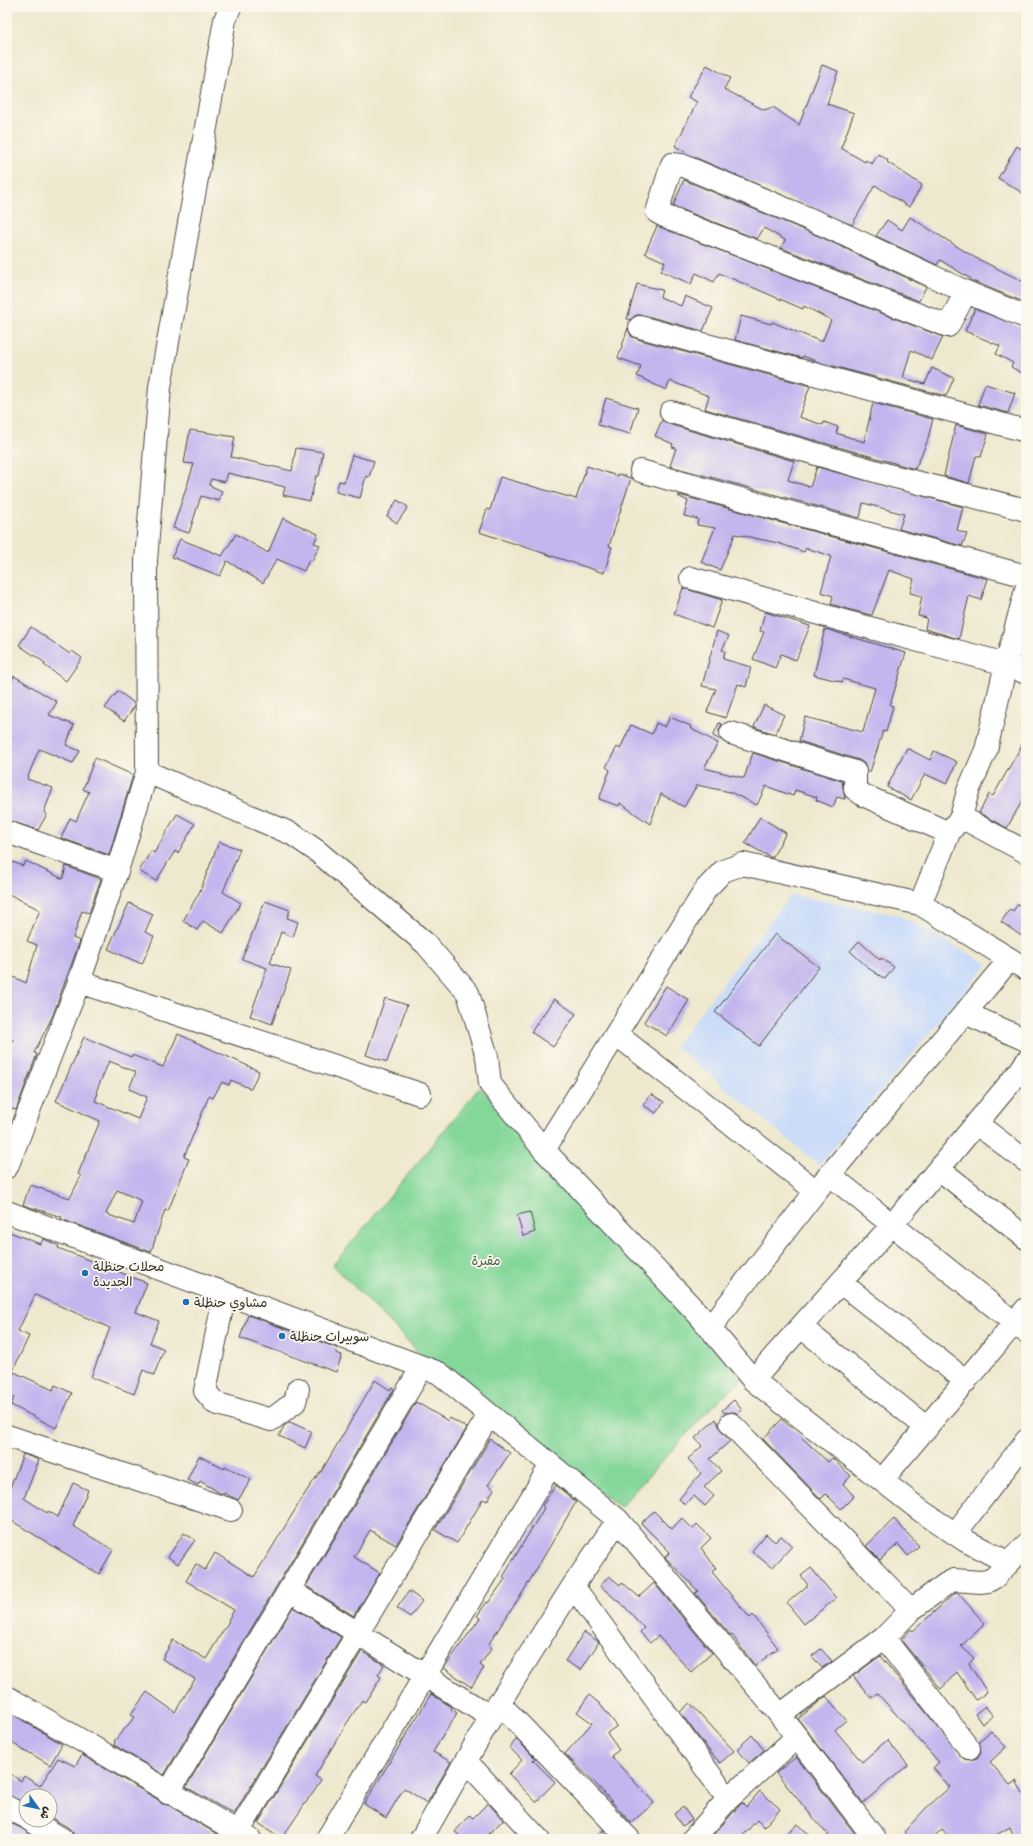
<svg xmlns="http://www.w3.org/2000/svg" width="1033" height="1846" viewBox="0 0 1033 1846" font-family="Sriracha,'Playpen Sans Arabic',sans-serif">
<rect width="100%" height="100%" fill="#fbf7ec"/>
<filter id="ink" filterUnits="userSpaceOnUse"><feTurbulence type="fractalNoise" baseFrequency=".025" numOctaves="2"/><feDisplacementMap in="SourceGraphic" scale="8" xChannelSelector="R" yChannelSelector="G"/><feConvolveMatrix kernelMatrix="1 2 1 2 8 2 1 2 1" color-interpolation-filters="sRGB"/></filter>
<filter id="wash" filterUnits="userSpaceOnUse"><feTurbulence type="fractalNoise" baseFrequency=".012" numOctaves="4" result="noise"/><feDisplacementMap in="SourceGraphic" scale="16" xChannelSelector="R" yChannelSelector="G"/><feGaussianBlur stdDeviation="0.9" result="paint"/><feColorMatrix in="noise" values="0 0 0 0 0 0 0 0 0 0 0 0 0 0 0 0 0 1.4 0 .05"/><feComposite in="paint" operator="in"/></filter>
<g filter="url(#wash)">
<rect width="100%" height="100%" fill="#eee8ce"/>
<path fill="#cadcf9" d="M791 895 898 915 988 964 819 1165 675 1046Z"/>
<path fill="#83d799" stroke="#578162" d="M480 1087 743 1378 705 1414 620 1507 439 1373 333 1265Z"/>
<g id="blocks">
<path fill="#c3b5ee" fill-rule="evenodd" d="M707 65 730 78 724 89 764 110 773 107 799 125 822 65 838 71 827 104 854 113 841 148 865 162 866 160 872 164 878 154 888 160 887 162 922 185 909 207 875 185 852 225 694 157 675 146 697 102 688 97Z
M1017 146 1026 152V195L998 178Z
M684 180 821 237 926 287 919 301 781 248 785 240 764 228 757 239 673 206Z
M910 217 974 257 1026 283V303L970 280 971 279 940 260 937 265 876 236 887 220 902 230Z
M657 226 943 337 932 360 911 350 903 378 925 384 932 368 954 378 946 396 818 362 803 356 802 358 735 340 741 316 771 324 772 322 822 342 831 320 804 306 803 309 719 273 714 282 696 273 691 284 661 271 665 262 645 253Z
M637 284 662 290 660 297 681 306 685 296 713 308 703 331 643 315H636L630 320 627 319Z
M975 309 1026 329V375L1011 367 1013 363 996 354 1000 346 965 331Z
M628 328 631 336 637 339 810 386 799 417 823 425 824 422 838 427 836 433 864 442 873 403 933 419 927 442 915 469 705 409 709 396 670 381 666 390 637 376 641 366 618 358Z
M985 384 1015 393 1008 413 978 405Z
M606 398 638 408 630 434 598 425Z
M662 420 668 424 794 461 788 480 810 487 817 467 963 507 957 530 967 534 962 546 899 529 904 514 863 503 860 518 670 466 676 448 672 447 673 444 655 436Z
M956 425 988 434 981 457 976 456 969 483 944 476Z
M190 430 235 437 231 457 292 471 296 448 323 452 319 476H316L310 501 283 495 285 487 228 473 225 482 211 479 209 485 222 491 219 501 201 496 189 533 173 528 194 464 184 463Z
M352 455 374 461 369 477 366 476 360 498 336 492 339 481 344 482Z
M587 466 617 476 618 474 631 478 609 546 612 547 604 573 479 532 487 509 490 510 500 477 576 499Z
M679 495 988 579 981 600 969 596 959 639 925 629 927 618 918 616 922 596 910 593 914 579 889 570 872 615 847 609 831 604 833 596 821 592 831 556 806 548 804 552 778 543 735 534 720 570 701 562 715 528 697 525 698 519 684 516 688 501 678 496Z
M397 500 408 507 397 523 387 516Z
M283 518 318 534 314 543 320 545 312 561 309 560 304 571 277 559 263 583 227 561 220 576 172 557 180 539 222 556 236 534 268 553Z
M683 588 722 600 712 628 674 614Z
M765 612 810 626 796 660 781 654 775 668 753 659 764 632 760 631Z
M31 627 70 654 72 651 82 658 66 681 44 665 45 663 19 645Z
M825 629 906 653 890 705 893 706 886 732 883 731 870 772 867 771 865 764 859 760 799 741 805 717 863 732 875 688 843 679 842 682 814 675Z
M717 631 729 636 722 650 725 651 723 659 751 667 746 687 738 684 726 718 707 712 716 689 702 686Z
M14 676 57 702 49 715 74 725 66 745 80 751 73 763 39 749 27 779 53 788 44 812 47 814 38 830 7 820V679L12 681Z
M118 691 134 703V707L124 721 105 708Z
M764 705 784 715 775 734 754 727Z
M670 717 691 726 690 728 718 743 704 768 744 778 753 753 842 781 845 799 837 797 833 807 816 800 817 797 795 790 793 796 766 786 757 805 730 792 697 785 684 807 661 794 650 824 620 803 619 806 599 799 610 770 606 767 617 747 620 749 631 725 652 734 656 723 665 727Z
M719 723 722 724 719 730 721 740 713 736Z
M1026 738V794L1007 828 979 813 989 794 993 796Z
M907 748 930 760 934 751 957 762 947 784 925 774 911 800 887 787Z
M95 758 133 775 109 855 61 838 70 818 76 821 89 792 83 789Z
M177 814 195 824 178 853 175 851 156 881 139 871 151 851 154 853Z
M760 817 786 833 772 858 745 843Z
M219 842 240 849 223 892 241 903 223 933 203 921 197 930 183 921 200 891Z
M7 860 23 866 26 861 63 879 66 866 101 879 89 913 82 911 73 938 80 941 53 1015 34 1053 37 1054 16 1110 7 1107V1053L13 1040 7 1037V974L26 983 37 945 27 941 40 910 7 893Z
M265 901 290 910 287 918 298 922 293 937 281 932 270 963 291 970 272 1024 250 1016 267 968 242 959Z
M129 903 153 914 145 932 154 936 142 964 108 949Z
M1018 904 1026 909V939L1001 922 1010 909 1013 911Z
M775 934 819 967 759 1046 715 1012Z
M859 941 880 960 881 958 894 967 885 979 871 970 850 951Z
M666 986 689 1000 667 1036 644 1022Z
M385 998 407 1005 387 1062 366 1055Z
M554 999 576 1014 553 1047 531 1032Z
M178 1034 259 1071 251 1089 231 1080 229 1085 222 1082 213 1098 209 1096 184 1157 189 1159 168 1211 165 1210 151 1252 61 1219 62 1217 23 1205 30 1185 70 1198 81 1176 78 1174 100 1121 56 1101 84 1037 131 1057 132 1055 163 1067ZM109 1061 136 1072 129 1089 147 1097 138 1119 95 1101 98 1093 96 1092ZM117 1190 142 1201 134 1224 106 1214Z
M651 1094 664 1102 656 1113 643 1105Z
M530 1212 535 1232 523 1236 517 1215Z
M7 1231 40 1244 44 1239 59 1246 58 1248 147 1283 136 1312 159 1321 150 1343 164 1349 154 1375 143 1370 134 1394 91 1377 110 1328 35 1295 18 1331 29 1336 7 1383Z
M248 1315 337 1348 336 1353 342 1355 336 1372 240 1338Z
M14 1372 53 1390 55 1385 72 1393 56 1428 11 1405 14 1398 7 1394V1388Z
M375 1380 390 1390 392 1387 394 1389 164 1775 114 1745 115 1742 114 1741 135 1717 131 1714 147 1692 175 1712 195 1679 162 1659 173 1640 206 1659 229 1621 228 1620 234 1610 186 1581 196 1564 205 1570 215 1553 254 1577 306 1492 320 1472H321Z
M734 1400 742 1410 738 1414 734 1412 725 1413 722 1410Z
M416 1402 448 1421 450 1418 467 1428 396 1545 370 1530 354 1557 380 1573 354 1616 306 1586Z
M716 1419 722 1432 730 1441 710 1459 721 1471 704 1487 714 1496 705 1506 694 1496 685 1505 679 1499 701 1473 688 1459 702 1446 695 1438Z
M782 1419 828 1462 832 1458 851 1476 843 1484 854 1496 841 1509 826 1494 821 1499 763 1439Z
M290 1422 312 1432 305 1448 279 1436 284 1426Z
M490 1439 510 1453 488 1485 494 1489 487 1501 483 1499 457 1543 435 1530Z
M23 1454 39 1460 24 1498 47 1513 48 1511 58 1517 73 1483 88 1490 73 1526 113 1550 99 1574 7 1518V1496Z
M199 1456 224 1469 225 1466 251 1480 238 1500 224 1493V1494L220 1493 200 1481 198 1485 187 1480Z
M556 1485 576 1502 523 1592 488 1645 492 1648 480 1665 484 1668 471 1687 444 1668 480 1618 477 1616 487 1602 488 1603 505 1579 503 1577 544 1508 542 1506Z
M654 1511 672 1529 682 1518 693 1529 697 1524 711 1538 701 1548 716 1568 712 1572 750 1618 753 1615 778 1648 755 1666 732 1635 731 1636 695 1593 698 1591 665 1557 670 1552 641 1523Z
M894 1519 919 1546 908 1556 898 1544 880 1560 866 1546Z
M184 1533 195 1540 178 1564 168 1557Z
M766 1534 775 1542 781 1536 792 1546 772 1568 752 1551Z
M811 1568 836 1598 804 1624 787 1603 808 1585 801 1576Z
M609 1576 620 1585 622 1582 639 1597 654 1583 712 1653 691 1672 658 1636 650 1643 640 1632 644 1628 625 1607 600 1586Z
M409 1591 422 1601 410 1617 397 1608Z
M958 1593 985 1624 961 1646 974 1658 969 1664 987 1692 976 1700 957 1672 941 1689 901 1640 911 1629 913 1631 954 1594Z
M293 1607 341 1637 234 1814 186 1787Z
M584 1632 599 1642 581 1670 565 1661Z
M821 1649 832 1661 822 1668 812 1656Z
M362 1651 384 1665 378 1675 381 1677 366 1702 362 1700 345 1726 315 1776 321 1780 282 1838 258 1823Z
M880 1656 964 1759 970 1760 977 1758 981 1752 979 1741 991 1731 1006 1747 990 1762 1010 1785 1016 1781 1026 1798V1839H1015L1010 1827 989 1839H951L942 1829 931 1839H911L904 1832 925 1809 950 1787 933 1768 939 1762 877 1693 871 1698 853 1676Z
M431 1694 452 1707 451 1709 457 1713 433 1752 451 1762 427 1803 404 1788 386 1818 364 1804Z
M589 1695 599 1703 617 1726 607 1733 619 1750 611 1756 654 1803 631 1823 595 1783 565 1754 592 1723 577 1712Z
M826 1696 846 1720 835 1730 862 1762 887 1740 908 1765 863 1803 798 1719Z
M690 1703 734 1751 720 1763 703 1743 680 1712Z
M985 1706 993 1716 982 1724 975 1714Z
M7 1711 62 1744 50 1765 28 1752 27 1753 7 1739Z
M752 1735 764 1750 749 1763 737 1749Z
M516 1739 535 1758 533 1760 555 1782 536 1802 509 1774 522 1760 510 1748Z
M82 1755 157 1799 162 1804 168 1805 217 1834 222 1839H74L73 1833 69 1828 50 1817V1796H26V1803L7 1795V1772L21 1781 24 1776 40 1786 58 1758 75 1766Z
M796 1757 800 1762 859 1839H831L776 1773Z
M760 1791 780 1809 764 1827 757 1820 740 1839H710L737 1808 742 1803 746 1807Z
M488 1803 503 1820 484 1839H464L455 1832 469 1815 473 1818Z
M683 1807 692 1820 682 1826 674 1814Z
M10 1823 21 1828 38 1839H7V1828Z
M798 1824 814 1839H780Z
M603 1830 612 1839H595Z"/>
</g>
</g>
<g filter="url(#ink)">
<use href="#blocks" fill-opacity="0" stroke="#484743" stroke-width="1"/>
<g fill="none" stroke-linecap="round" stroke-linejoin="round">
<defs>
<path id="minor" d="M966 292 948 326 664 216 657 212 672 164 681 165 826 226 966 292 1026 317
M640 327 1026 431
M671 412 892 476 1026 510
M641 471C769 508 898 541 1026 576
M691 578 844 621 1006 664 1026 673
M731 733 855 772V789L863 795 949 833
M147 772 292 834 317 851 426 944 468 993 487 1057 490 1084 544 1150
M961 817 1026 852
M7 832 117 871
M920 904 949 833 961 817 968 791 986 750 1006 664 1026 590
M79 982 420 1094
M965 1013 1026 1040
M616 1034 816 1191
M977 1124 1026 1161
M7 1167 79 982 117 871 147 772 146 560 160 387 225 20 230 7
M939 1169 1026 1238
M830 1175 1026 1332
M7 1212 439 1373 618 1520 780 1715 875 1839
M841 1283 966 1381
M225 1293 205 1391 215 1403 271 1420 295 1402 298 1389
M801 1327 927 1428
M710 1328 816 1191 1010 959
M753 1380 892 1225 1020 1071 1026 1062
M731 1424 911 1610
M7 1436 231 1510
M882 1480 1026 1309
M955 1534 1026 1441
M1009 1563 966 1541 921 1511 753 1380 699 1315 544 1150 706 889 723 871 743 864 920 904 1026 969
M573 1586 728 1799
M289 1590 491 1717
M884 1638 969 1748
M7 1697 250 1839
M499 1703 629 1839
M780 1715 884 1638 911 1610 946 1584 954 1580 980 1582 988 1581 995 1577 1026 1545
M466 1761 538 1839
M168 1793 422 1367
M7 1807 26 1817
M30 1820 62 1839
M234 1839 489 1415
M327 1839 551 1465
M421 1839 499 1703 573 1586 618 1520
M693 1839 728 1799 797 1737"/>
</defs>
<use href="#minor" stroke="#484743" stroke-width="24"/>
<use href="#minor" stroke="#fff" stroke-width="22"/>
</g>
</g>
<g fill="#1f6fb2" stroke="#fbf7ec" stroke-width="1.5">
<circle cx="85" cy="1273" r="4"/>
<circle cx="186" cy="1302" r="4"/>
<circle cx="282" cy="1336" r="4"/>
</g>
<g text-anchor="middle" stroke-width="3.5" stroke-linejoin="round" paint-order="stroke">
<g font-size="13" fill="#455f4c" stroke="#fbf7ec">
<text x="486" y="1265">مقبرة</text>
</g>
<g font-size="13" fill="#2b2b2b" stroke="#fbf7ec" text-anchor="start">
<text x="93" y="1271">محلات حنظلة<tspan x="93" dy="15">الجديدة</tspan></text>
<text x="194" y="1307">مشاوي حنظلة</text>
<text x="290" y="1341">سوبيرات حنظلة</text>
</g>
</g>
<rect width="1033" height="1846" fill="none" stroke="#fbf7ec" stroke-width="24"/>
<g transform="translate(38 1808) rotate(123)"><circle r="19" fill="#fbf7ec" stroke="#a8a59f"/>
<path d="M0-3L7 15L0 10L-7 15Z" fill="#1f6fb2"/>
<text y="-6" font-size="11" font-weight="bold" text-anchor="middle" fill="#2b2b2b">ش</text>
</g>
</svg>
